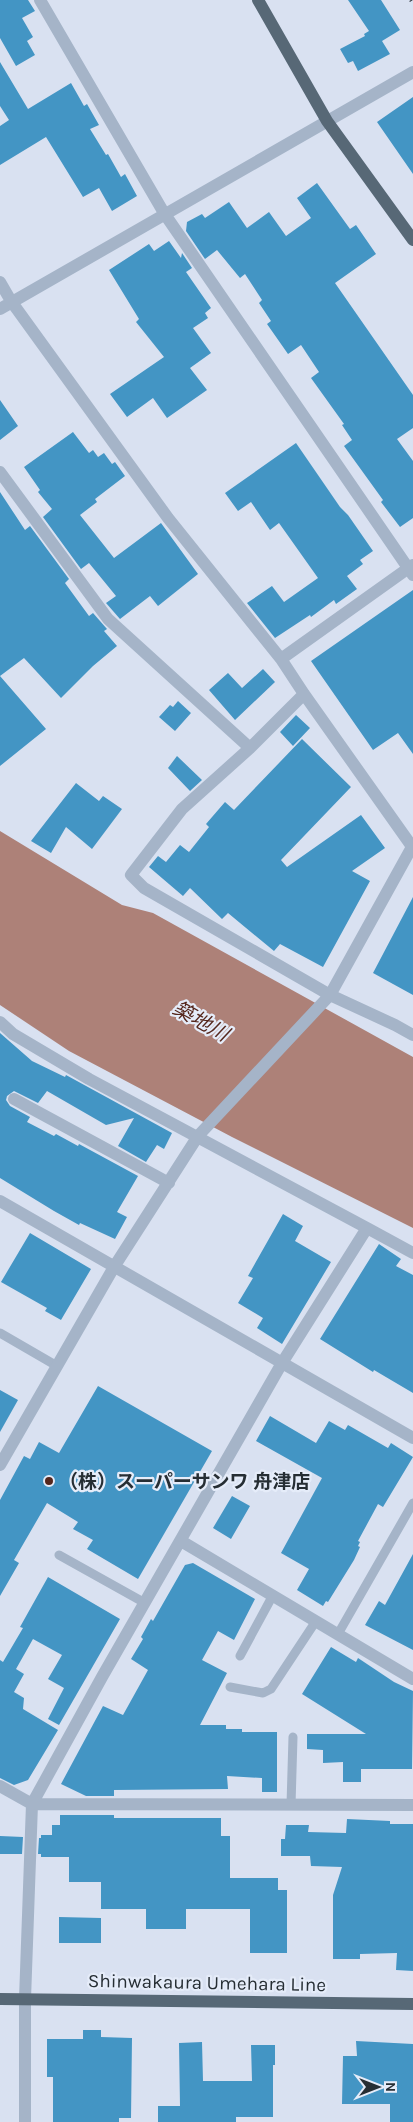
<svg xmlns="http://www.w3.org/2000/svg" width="413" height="2122" viewBox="0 0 413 2122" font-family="Karla,'Noto Sans JP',sans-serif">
<rect width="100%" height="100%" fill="#d9e1f1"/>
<path fill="#ad8178" d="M0 831 122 905 153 913 413 1057V1228L232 1137 69 1051 0 1005Z"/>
<path fill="#4395c4" d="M0 0H28L35 11 22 18 33 37 27 41 35 55 16 66 0 38Z
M348 0H381L400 30 382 41 390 54 358 71 353 61 348 63 340 49 365 36 364 34 369 31Z
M0 62 28 109 71 83 84 106 87 104 99 125 90 129 106 155 108 154 121 177 125 174 137 196 112 211 99 188 83 197 46 137 0 165V126L9 120 0 106Z
M413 97V174L377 122Z
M317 183 350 229 356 225 376 254 335 283 413 395V428L397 439 413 461V518L400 527 381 502 383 500 344 446 352 440 342 425 344 424 311 378 319 372 301 345 288 354 267 324 271 321 259 303 262 300 245 274 240 278 217 250 205 259 186 231 187 222 202 214 205 218 229 202 247 228 269 212 286 236 311 218 297 198Z
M169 241 181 258 182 253 192 268 186 272 211 308 205 313 208 318 193 328 211 353 190 368 207 390 167 418 153 398 127 417 110 394 164 357 136 322 139 319 109 270 149 244 154 251Z
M0 400 18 426 0 440Z
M73 432 89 453 93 450 98 457 104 453 112 464 115 462 125 476 95 499 97 502 80 515 114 558 161 523 198 574 158 606 150 596 120 619 106 603 116 596 89 563 81 569 43 517 52 509 38 492 40 490 24 467Z
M296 443 340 507 348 515 373 551 360 560 363 564 347 576 357 589 336 604 334 600 311 617 310 615 275 638 247 603 272 586 284 602 318 578 279 523 270 530 251 502 238 511 225 493Z
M0 492 25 530 30 526 69 579 65 583 89 616 93 613 107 629 104 631 117 646 93 666 61 698 24 658 0 676 46 729 0 766Z
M413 590V754L398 733 373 750 311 661Z
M263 669 275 682 235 720 209 690 228 673 242 688Z
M178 701 191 713 175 731 159 717 170 705 173 707Z
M296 715 310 728 293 746 280 732Z
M302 739 351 787 281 860 287 867 361 815 385 848 352 871 370 881 323 967 280 944 274 951 228 913 222 919 190 888 183 896 149 867 158 856 166 862 180 845 189 852 209 827 206 824 225 802 234 810Z
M177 756 202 780 190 791 168 768Z
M76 783 99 801 103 796 122 809 92 849 66 827 51 853 31 841Z
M413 897V995L373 973Z
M0 1033 32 1061 65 1077 66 1075 172 1133 164 1149 157 1145 146 1162 118 1146 134 1118 106 1125 47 1091 38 1103 14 1091 7 1096 6 1100 10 1106 30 1117 27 1122 54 1136 56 1134 78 1146 79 1144 138 1176 117 1212 127 1217 115 1239 80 1223 79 1225 54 1211 0 1178Z
M283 1214 303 1226 295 1241 331 1262 282 1344 257 1328 263 1318 238 1303 253 1278 248 1276Z
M30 1233 91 1269 61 1320 45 1311 47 1308 1 1282Z
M379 1244 401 1259 396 1266 413 1275V1393L374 1370 373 1372 320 1339Z
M98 1386 212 1451 138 1579 87 1549 93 1540 73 1529 78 1522 47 1503 14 1560 19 1563 0 1596V1500L24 1456 30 1459 39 1442 59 1453Z
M0 1390 18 1400 0 1432Z
M270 1416 316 1443 329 1421 345 1430 348 1425 388 1448 391 1443 413 1457 383 1507 378 1504 358 1541 360 1542 358 1546 360 1547 354 1560 328 1602 326 1601 323 1606 297 1590 309 1569 281 1553 322 1478 256 1441Z
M232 1496 250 1506 231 1539 213 1528Z
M413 1554V1650L365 1625 379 1601 385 1605Z
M193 1563 255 1599 234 1640 218 1631 202 1660 227 1673 200 1725H226V1729H242V1732H277V1792H262V1778L227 1776 228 1789 114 1790V1796H86L61 1784 103 1706 123 1715 148 1670 131 1659 143 1639 141 1637 151 1619 153 1621 185 1565Z
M48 1577 120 1619 59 1725 48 1719 64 1688 48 1679 62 1655 33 1639 16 1669 24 1674 14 1692 24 1698 23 1709 58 1730 28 1780 14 1785 0 1778V1660L3 1662 23 1628 20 1627Z
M331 1647 356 1662 358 1658 394 1682 413 1691 412 1769H361V1782H343V1762L323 1763V1750L307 1749V1734H366L302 1694Z
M60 1815H114V1818H221V1836H230V1878H278V1890H287V1953H250V1909H186V1929H146V1909H101V1882H69V1857H41V1854H38L39 1838H41V1835H52V1825H60Z
M347 1819 390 1821V1824H413V1971L396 1970 397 1953 360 1954V1959H333V1895L342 1867 311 1866 310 1856H281V1839H285L286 1825H309L308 1832 346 1833Z
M0 1836 23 1837 22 1854H0Z
M59 1917 101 1918V1943H59Z
M83 2030H101V2037L132 2038 131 2118H119V2122H53V2077H47V2039H83Z
M356 2041 413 2044V2122H390V2104H342L343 2056H357Z
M202 2042 203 2081H252L251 2045H275V2065H273V2117H236V2122H158V2106H180L179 2043Z"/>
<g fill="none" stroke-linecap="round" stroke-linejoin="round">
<path stroke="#a5b4c8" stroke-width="9" d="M0 1333 57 1366
M59 1555 145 1603
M338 1634 413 1503
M240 1656 273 1595
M230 1687 263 1693 271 1689 316 1621
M291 1805 293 1737"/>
<path stroke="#a5b4c8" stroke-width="12" d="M40 0 164 213 413 575
M0 282 11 301 168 518 281 659 304 694 413 848
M0 309 413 72
M0 472 108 619 250 748
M281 659 413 565
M304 694 250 748 182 809 131 875 144 888 330 995 395 1025 413 1035
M0 1022 13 1034 89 1079 367 1228
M14 1099 169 1183
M0 1201 413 1438
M0 1465 114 1267 198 1136 330 995 412 847
M181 1541 413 1679
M0 1786 32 1804 413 1805
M25 2122V1999L32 1804 102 1677 282 1363 367 1228 413 1253"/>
<path stroke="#576876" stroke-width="12" d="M258 0 327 121 413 240
M0 1999 413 2004"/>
<path stroke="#262e34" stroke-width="4" stroke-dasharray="1 4" stroke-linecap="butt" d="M411 0 413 3"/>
</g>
<circle fill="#55271d" stroke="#e5ecf9" stroke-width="2" cx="49" cy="1481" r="5"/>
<g text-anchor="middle" stroke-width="4.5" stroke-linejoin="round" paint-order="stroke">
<g font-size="19" font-weight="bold" fill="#262e34" stroke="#e5ecf9" text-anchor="start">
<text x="59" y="1488">（株）スーパーサンワ 舟津店</text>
</g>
<g font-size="19" fill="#262e34" stroke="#e5ecf9">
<text transform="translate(207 1982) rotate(1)" y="7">Shinwakaura Umehara Line</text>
</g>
<g font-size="20" font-style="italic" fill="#55271d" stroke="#e5ecf9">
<text transform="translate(201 1021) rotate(29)" y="7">築地川</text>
</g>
</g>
<g transform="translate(378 2087) rotate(90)" stroke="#e5ecf9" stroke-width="4" paint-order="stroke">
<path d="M0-4L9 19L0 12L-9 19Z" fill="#262e34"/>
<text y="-8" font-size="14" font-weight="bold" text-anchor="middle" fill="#262e34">N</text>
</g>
</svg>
